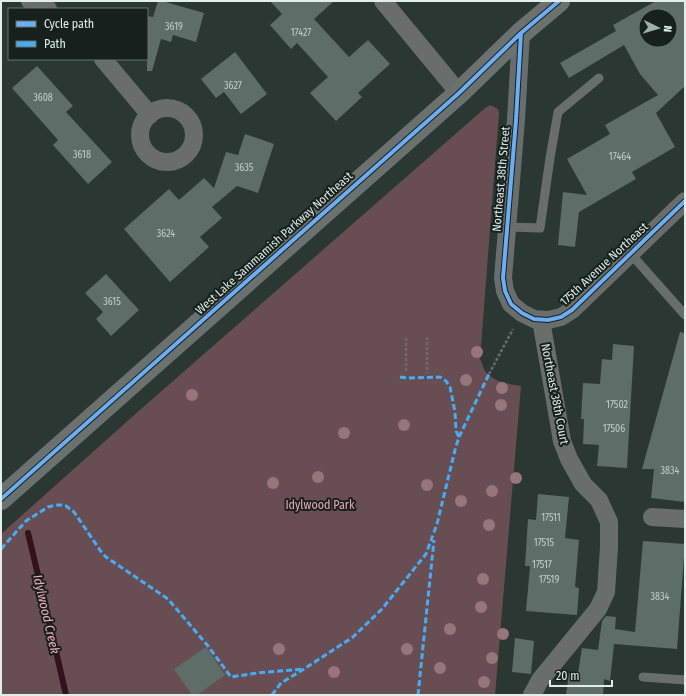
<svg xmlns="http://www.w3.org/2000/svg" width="686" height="696" viewBox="0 0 686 696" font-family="'Fira Sans Condensed',sans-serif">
<rect width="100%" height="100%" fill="#2a3733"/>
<path fill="#684e53" d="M490 105 498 109 499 113 480 359C482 362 483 368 485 371 493 382 509 384 521 386L495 695H1V534L141 409 484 109Z"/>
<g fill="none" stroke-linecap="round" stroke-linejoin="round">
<path stroke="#32131b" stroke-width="6" d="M28 533 52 634 66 695"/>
</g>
<path fill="#5e6d68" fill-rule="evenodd" d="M158 1H162L204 13 196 42 173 35 171 42 161 39 152 71H147V16L153 17Z
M270 1H334L314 19 349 57 368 40 390 64 358 93 362 97 336 121 310 93 328 77 297 43 291 49 270 25 282 14Z
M656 1H685V86L656 113 675 147 632 172 636 179 579 212 575 247 558 245 563 192 587 195 567 159 610 134 605 125 658 95 640 74 624 45 569 78 560 63 616 31 613 25ZM646 16H670V40H646Z
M235 52 267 94 241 114 224 92 216 98 201 79Z
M37 66 73 106 66 112 112 162 88 184 53 145 58 140 12 88Z
M245 134 274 144 258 193 237 186 212 207 222 218 200 237 209 247 170 282 124 229 169 189 179 200 204 178 214 188 226 152 238 155Z
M106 274 139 310 111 336 96 319 103 312 85 293Z
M680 332 685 333V502L651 498 654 469H642Z
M613 344 634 346 627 468 597 466 599 445 583 444 584 419H581L583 383 600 384 602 359 612 360Z
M538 494 569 497 565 538 579 540 575 587 579 588 577 615 526 611 530 566H525L528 519 536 520Z
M643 541 685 544 677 649 614 644 610 681 604 679 603 695H566L569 673H578L582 648 598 650 602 621 606 616 616 617 615 629 635 632Z
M515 638 534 641 531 674 512 672Z
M206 647 225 675 197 695H192L174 669Z"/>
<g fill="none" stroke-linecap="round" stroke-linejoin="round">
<path stroke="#676d6c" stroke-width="2.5" stroke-dasharray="3 2" stroke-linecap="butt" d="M427 337V373
M406 338V373
M489 374 513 329"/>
<path stroke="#696e6d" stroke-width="9" d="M507 227 540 228 550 158 558 112 599 78
M630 253 685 315
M643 677 685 680"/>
<path stroke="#696e6d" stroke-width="18" d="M30 1 48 9
M383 1 459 93
M521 33 516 120 503 278 505 291 511 304 522 313 534 319 548 320 561 317 572 310 685 201
M103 59 150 115
M140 135a27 27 0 1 1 54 0a27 27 0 1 1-54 0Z
M652 517 685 519
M532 695 540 680 598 609 606 592 609 547V522L599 500 583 484 569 459 562 441 541 320"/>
<path stroke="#6a716e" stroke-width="22" d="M1 499 459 93 521 33 559 1"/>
<path stroke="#46acf6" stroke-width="3" stroke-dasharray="6 3" stroke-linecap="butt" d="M400 377 408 378 440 377 446 381 450 387 455 412 456 431 459 437
M1 549 26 521 48 507 56 505H61L66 506 74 512 102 553 106 557 168 599 208 646 231 677 257 673 303 669
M272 695 281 683 304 669 353 637 382 609 426 554 437 524 455 450 459 437 489 374
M418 695 434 540"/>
<defs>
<path id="cycleway" d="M521 33 516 120 503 278 505 291 511 304 522 313 534 319 548 320 561 317 572 310 685 201
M1 499 459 93 521 33 559 1"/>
</defs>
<use href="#cycleway" stroke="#16201d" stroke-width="6"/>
<use href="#cycleway" stroke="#6dadf4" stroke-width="4"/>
</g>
<g fill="#97757a">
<circle cx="477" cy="352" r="6"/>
<circle cx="466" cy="380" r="6"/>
<circle cx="502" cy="388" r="6"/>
<circle cx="192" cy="395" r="6"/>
<circle cx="501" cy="405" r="6"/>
<circle cx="404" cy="425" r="6"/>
<circle cx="344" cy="433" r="6"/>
<circle cx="318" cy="477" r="6"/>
<circle cx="516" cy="478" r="6"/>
<circle cx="273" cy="483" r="6"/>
<circle cx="427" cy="485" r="6"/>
<circle cx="492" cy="491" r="6"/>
<circle cx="461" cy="501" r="6"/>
<circle cx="489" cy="525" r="6"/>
<circle cx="483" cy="579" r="6"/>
<circle cx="481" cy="607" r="6"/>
<circle cx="450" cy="629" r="6"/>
<circle cx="503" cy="634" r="6"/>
<circle cx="279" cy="649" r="6"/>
<circle cx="407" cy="649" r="6"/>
<circle cx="492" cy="658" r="6"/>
<circle cx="440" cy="668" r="6"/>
<circle cx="334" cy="672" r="6"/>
<circle cx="484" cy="682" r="6"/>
</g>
<g text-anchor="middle" stroke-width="4" stroke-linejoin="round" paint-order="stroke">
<g font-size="10" fill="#c0ceca">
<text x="174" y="30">3619</text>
<text x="301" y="36">17427</text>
<text x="233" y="89">3627</text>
<text x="43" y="101">3608</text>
<text x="82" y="158">3618</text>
<text x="620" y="160">17464</text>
<text x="244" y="171">3635</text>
<text x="166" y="237">3624</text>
<text x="112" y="305">3615</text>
<text x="617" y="408">17502</text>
<text x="614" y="432">17506</text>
<text x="670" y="474">3834</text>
<text x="551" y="521">17511</text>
<text x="544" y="546">17515</text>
<text x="542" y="568">17517</text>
<text x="549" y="583">17519</text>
<text x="660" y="600">3834</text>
</g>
<g font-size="12" fill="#e1eeea" stroke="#16201d">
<text transform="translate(501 179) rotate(-85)" y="4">Northeast 38th Street</text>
<text transform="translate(274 243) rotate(-42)" y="4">West Lake Sammamish Parkway Northeast</text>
<text transform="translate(604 264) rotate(-43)" y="4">175th Avenue Northeast</text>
<text transform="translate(555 394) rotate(79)" y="4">Northeast 38th Court</text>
</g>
<g font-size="12" fill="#f0a7b5" stroke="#16201d">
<text x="320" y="509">Idylwood Park</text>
</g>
<g font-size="13" font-style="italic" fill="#f5acba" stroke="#16201d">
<text transform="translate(47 614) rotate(77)" y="5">Idylwood Creek</text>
</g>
</g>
<rect width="686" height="696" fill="none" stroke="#e1eeea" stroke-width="4"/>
<rect x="8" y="8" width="140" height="52" fill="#16201d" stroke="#67726f"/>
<rect x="16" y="21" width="20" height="6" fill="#6dadf4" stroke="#67726f"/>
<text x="44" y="28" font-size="12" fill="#e1eeea">Cycle path</text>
<rect x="16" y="41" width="20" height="6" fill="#46acf6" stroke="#67726f"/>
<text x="44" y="48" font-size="12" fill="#e1eeea">Path</text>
<g transform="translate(658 28) rotate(95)"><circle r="19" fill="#16201d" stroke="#67726f"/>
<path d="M0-3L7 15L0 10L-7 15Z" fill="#a1aeaa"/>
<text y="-6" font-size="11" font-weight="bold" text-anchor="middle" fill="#e1eeea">N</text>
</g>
<path d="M550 680v6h62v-6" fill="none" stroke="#e1eeea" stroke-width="2"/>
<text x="556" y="680" font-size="12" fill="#e1eeea" stroke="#16201d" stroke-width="3" paint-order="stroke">20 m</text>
</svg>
